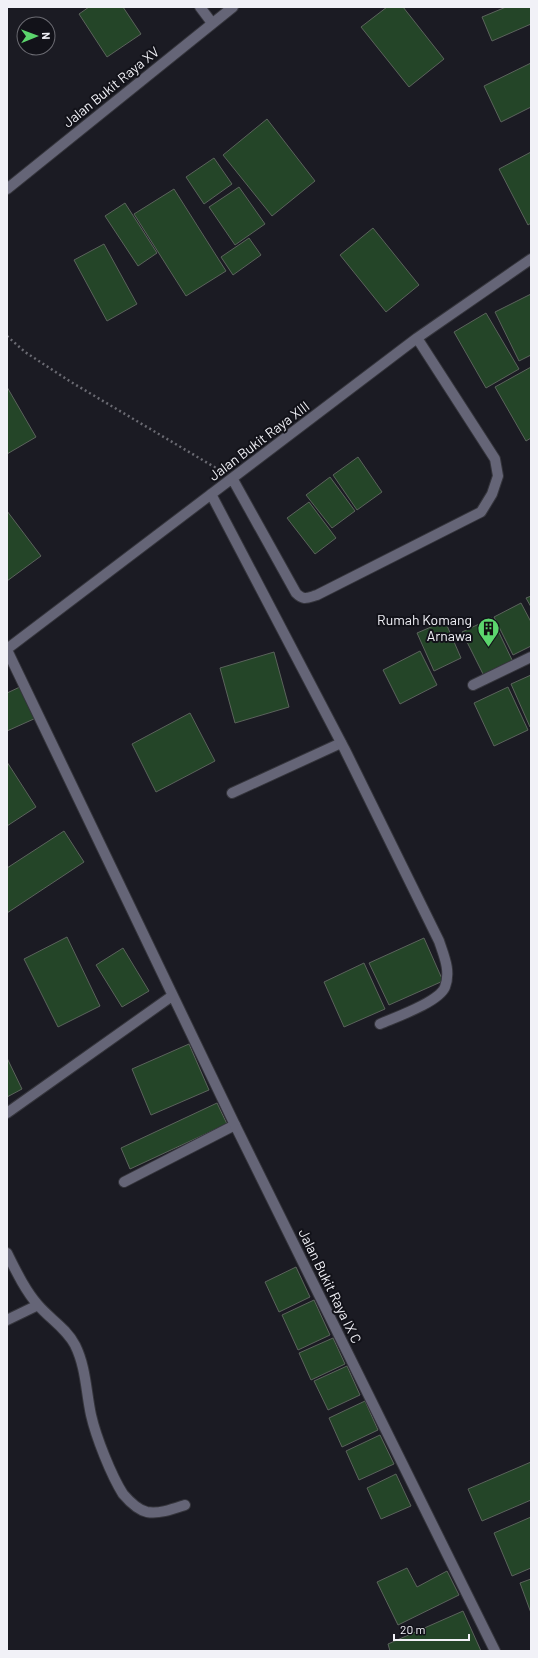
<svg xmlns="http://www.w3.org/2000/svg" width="538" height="1658" viewBox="0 0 538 1658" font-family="Barlow,sans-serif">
<rect width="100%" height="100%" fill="#1b1b23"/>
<path fill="#244528" stroke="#5b635c" d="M89 7H123L141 34 107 57 79 14Z
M387 7H403L444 59 409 87 361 27Z
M506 7H531V24L492 41 482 17Z
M531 63V107L501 122 484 86Z
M267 119 315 181 272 216 223 155Z
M531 152V223L528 225 499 169Z
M214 158 232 184 204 204 186 177Z
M239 187 265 224 235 245 209 207Z
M174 189 226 271 186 296 134 214Z
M125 203 157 253 138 266 105 216Z
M373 228 419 285 386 312 340 255Z
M249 238 261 255 233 275 221 257Z
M104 244 137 304 107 321 74 260Z
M531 294V355L519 361 495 312Z
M486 313 519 369 486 388 454 332Z
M531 367V438L526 441 495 387Z
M7 387 36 437 7 454Z
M358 457 382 492 357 510 333 475Z
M330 477 355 511 332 528 306 495Z
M309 502 336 538 315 554 287 518Z
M7 511 41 556 7 581Z
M531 596V607L526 598Z
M521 603 531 622V646L513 655 494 617Z
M492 618 514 664 485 678 462 632Z
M445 621 461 658 434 671 417 633Z
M420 651 437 685 400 704 383 670Z
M274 652 289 707 235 723 220 668Z
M531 675V727H530L511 684Z
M22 686 36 718 7 731V693Z
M508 687 528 730 494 746 474 703Z
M190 713 215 761 156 792 132 744Z
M7 762 36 807 7 826Z
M64 831 84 862 7 913V868Z
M67 937 100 1006 58 1027 24 959Z
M424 938 443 981 389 1005 369 963Z
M123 948 149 991 122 1007 96 965Z
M364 963 385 1009 344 1027 324 982Z
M189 1044 209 1090 151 1115 132 1069Z
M7 1058 22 1089 7 1097Z
M217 1103 227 1124 130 1169 121 1148Z
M296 1267 310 1297 279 1312 265 1282Z
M314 1300 330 1335 298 1350 282 1315Z
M333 1338 345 1364 311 1380 299 1353Z
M347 1366 360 1395 328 1410 314 1381Z
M365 1401 378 1430 342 1447 329 1418Z
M380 1435 394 1464 359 1480 346 1451Z
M531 1462V1500L482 1521 468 1489Z
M396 1474 411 1506 381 1519 367 1488Z
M531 1517V1568L512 1576 494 1533Z
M407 1568 417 1587 447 1571 459 1595 398 1625 377 1582Z
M531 1579V1613L520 1583Z
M463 1611 481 1651H390L388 1644Z"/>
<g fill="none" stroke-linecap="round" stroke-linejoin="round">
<defs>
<path id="service" d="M232 793 341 743
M124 1182 235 1125"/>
<path id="minor" d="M200 7 212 23
M232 478 296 593C304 601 307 598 317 595L481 512 492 494 498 476 495 459 417 338
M211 494 345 750 439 941C444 956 451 971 445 987 439 1002 396 1017 380 1024
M7 649 417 338 531 259
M7 650 235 1125 495 1651
M473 685 531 657
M7 1113 172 996
M7 1253C16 1271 25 1290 38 1305 50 1319 66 1328 75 1345 86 1367 86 1392 91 1415 96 1437 111 1475 123 1494 129 1501 138 1510 147 1512 160 1514 173 1509 185 1505
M7 1320 38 1305"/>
<path id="tertiary" d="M7 189 233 7"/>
</defs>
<use href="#service" stroke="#35353c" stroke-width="12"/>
<use href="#minor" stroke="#35353c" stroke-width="12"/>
<use href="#tertiary" stroke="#35353c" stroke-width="12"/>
<path stroke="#6a6a72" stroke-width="2.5" stroke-dasharray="2 3" stroke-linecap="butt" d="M7 336 25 352 71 382 216 468"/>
<use href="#service" stroke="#656577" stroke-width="10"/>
<use href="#minor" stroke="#656577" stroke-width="10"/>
<use href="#tertiary" stroke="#656577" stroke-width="10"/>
</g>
<defs>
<symbol id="building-pin" viewBox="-11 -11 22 30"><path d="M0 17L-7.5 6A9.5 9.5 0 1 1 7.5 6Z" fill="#5cd56d" stroke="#121219"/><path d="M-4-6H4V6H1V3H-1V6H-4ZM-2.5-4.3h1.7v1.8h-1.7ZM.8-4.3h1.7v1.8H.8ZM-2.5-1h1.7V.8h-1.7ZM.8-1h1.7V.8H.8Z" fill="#111"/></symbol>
</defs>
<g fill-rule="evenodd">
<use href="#building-pin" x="476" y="616" width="25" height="34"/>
</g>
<g text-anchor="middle" stroke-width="4" stroke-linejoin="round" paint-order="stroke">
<g font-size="14" fill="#f1f1f7" stroke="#121219">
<text transform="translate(111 87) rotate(-39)" y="5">Jalan Bukit Raya XV</text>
<text transform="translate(259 441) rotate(-37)" y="5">Jalan Bukit Raya XIII</text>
<text transform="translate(330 1286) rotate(64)" y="5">Jalan Bukit Raya IX C</text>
</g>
<g font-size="14" fill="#f1f1f7" stroke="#121219" text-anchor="end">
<text x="472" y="625">Rumah Komang<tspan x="472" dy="16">Arnawa</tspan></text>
</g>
</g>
<rect width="538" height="1658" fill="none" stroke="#f1f1f7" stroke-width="16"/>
<g transform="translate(36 36) rotate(89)"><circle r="19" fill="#121219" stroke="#6b6b72"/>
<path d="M0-3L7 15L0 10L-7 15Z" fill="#5cd56d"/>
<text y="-6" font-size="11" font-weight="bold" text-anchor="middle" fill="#f1f1f7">N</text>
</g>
<path d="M394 1634v6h75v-6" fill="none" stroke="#f1f1f7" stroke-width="2"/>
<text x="400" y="1634" font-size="12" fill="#f1f1f7" stroke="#121219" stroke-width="3" paint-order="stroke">20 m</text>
</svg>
